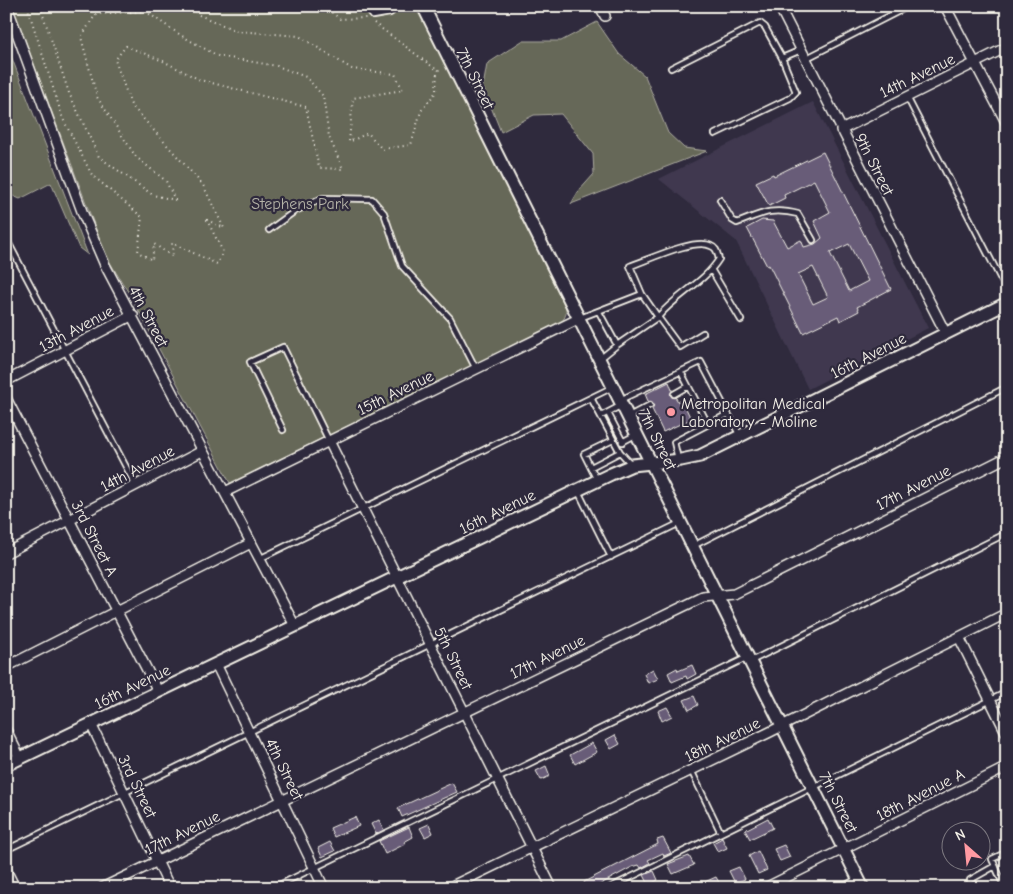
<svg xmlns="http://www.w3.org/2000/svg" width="1013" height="894" viewBox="0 0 1013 894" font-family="'Comic Neue',sans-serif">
<rect width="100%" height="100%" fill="#2f2a3d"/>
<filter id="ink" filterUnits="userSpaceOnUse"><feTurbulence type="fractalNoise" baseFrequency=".02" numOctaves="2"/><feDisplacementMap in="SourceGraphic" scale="10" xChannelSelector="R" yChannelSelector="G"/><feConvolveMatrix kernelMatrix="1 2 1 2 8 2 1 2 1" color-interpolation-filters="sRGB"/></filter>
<g filter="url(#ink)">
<path fill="#40394f" d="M813 102 928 328 808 389 736 241 659 179Z"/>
<path fill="#666758" stroke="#adaca0" d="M12 6H417L560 293C566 306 571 316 557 325L230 483 133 300 106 256Z
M597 22 619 54 645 76 668 133 684 148 707 151 571 204 578 192 594 174 593 154 561 114 534 115 501 132 483 87 487 64 522 41H561Z
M6 43 88 255 79 248 51 183 20 199 6 193V161L10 136 6 117Z"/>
<path fill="#675b78" stroke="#f4f1e8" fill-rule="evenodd" d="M823 152 891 289 857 307 859 311 840 321 838 316 803 333 769 265 767 266 747 228 762 220 773 221 787 247 801 240 804 247 815 244 822 238 814 221 830 212 814 180 784 195 785 198 769 206 756 182 773 174 774 176ZM849 244 868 281 849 291 830 253ZM813 267 828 297 813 304 798 274Z
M669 382 672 390 671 396 676 398 678 402 682 400 691 419 663 432 652 409 654 404 648 401 645 394Z
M692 665 696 674 687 679 686 676 672 682 668 673 677 668 678 671Z
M653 669 658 679 648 683 644 674Z
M694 696 698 705 689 710 684 700Z
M667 707 672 716 662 721 658 711Z
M615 735 620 744 611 749 606 740Z
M592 743 597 752 575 764 570 755Z
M546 766 550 776 541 780 536 771Z
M452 783 457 792 402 817 398 808Z
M355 817 359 826 334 837 330 828Z
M768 818 773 828 750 839 745 830Z
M379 820 384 830 376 834 371 824Z
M429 824 433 833 425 837 420 828Z
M409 827 413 837 404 842 405 844 385 854 379 841Z
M663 838 671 853 664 856 663 853 648 860 650 863 641 868 639 865 632 867 597 886 598 888H586L584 882 658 844 657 840Z
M722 838 727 848 718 852 713 843Z
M330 842 335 851 322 857 318 848Z
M784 845 790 857 780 861 774 849Z
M758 851 767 870 758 874 749 856Z
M689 856 694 865 673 874 668 864Z
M739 867 745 879 735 883 729 871Z
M654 871 658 880 649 885 644 875Z
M716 877 722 888H695L707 881Z"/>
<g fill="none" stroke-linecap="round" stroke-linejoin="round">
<defs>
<path id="lane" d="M365 6 373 16 390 13 400 6
M387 6 390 13
M805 59 909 6
M671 68 760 23 765 27 782 58
M907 97 1007 291
M715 134 790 98 796 92 782 58 801 50
M720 200 732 220 737 223C761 214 771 207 798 214L813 240
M269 230 295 211 323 198 372 199 384 213 402 266 450 318 476 369
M6 238 136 486
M712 271 741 320
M599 312 617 345 601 358
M580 318 642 294 658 317C676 295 704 283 719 259 717 253 717 248 711 246 696 237 648 260 630 266L642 294
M617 345 658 317 680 347 703 333
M681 372 708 424
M674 394 688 386
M591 398 620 452 631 464
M620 400 701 362 740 436
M608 413 623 442
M601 416 622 405
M629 416 650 405
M283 430 250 362 283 347 329 441
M622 442 637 434
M678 459 674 442 728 414
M591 467 620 452
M597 480 584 454 613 440
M578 491 611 557
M693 546 1007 387
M259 559 613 387
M751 661 1007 533
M691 770 721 833
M6 850 680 523
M273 888 748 657
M609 888 1007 692
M816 888H824
M841 888 857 879
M970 888V880L995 866
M1005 888 992 859 1007 852"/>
<path id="street" d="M7 6 83 214 105 265 295 626
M600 6 605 16
M779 6 946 334
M945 6 1007 124
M841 130 1007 47
M6 381 133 315
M6 398 158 691
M329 441 552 888
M225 492 578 319
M6 553 202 451
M959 637 1007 734
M216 664 324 888
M6 667 251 543
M91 724 170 888
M6 730 20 758
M6 870 15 888
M102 888 703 597 734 594 1007 457
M448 888 768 733 1007 613
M765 888 1007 767"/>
<path id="secondary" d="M423 6 863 888
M6 765 611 474 632 465 681 460 700 456 1007 303"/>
</defs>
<use href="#lane" stroke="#f4f1e8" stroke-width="8"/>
<use href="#street" stroke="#f4f1e8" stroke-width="12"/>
<use href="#secondary" stroke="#f4f1e8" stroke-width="15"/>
<path stroke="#f4f1e8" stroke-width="2" stroke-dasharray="1 4" stroke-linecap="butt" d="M27 6 63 119 92 175 142 217 138 252 152 260 154 244 173 257 172 243 217 264 223 252 207 220 224 228 203 185 131 105 115 60 126 46 163 61 200 80 306 107 319 168 343 169 329 137 323 96 306 77 277 66 218 56 182 36 145 11 96 14 81 37 97 97 136 157 166 181 175 200 153 195 99 157 69 93 40 6
M187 6 199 15 237 31 299 36 352 69 395 74 403 90 353 98 349 142 368 133 382 149 411 145 421 111 436 92 437 70
M324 6 340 19 366 18
M374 23 437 70H443"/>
<use href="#lane" stroke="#2f2a3d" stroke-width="4.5"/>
<use href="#street" stroke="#2f2a3d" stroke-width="9"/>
<use href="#secondary" stroke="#2f2a3d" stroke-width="11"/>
</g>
</g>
<circle fill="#ff9aa2" stroke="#2f2a3d" stroke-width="2" cx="671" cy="412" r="5"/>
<g text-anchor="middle" stroke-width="4.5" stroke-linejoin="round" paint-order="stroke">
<g font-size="16" fill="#f4f1e8" stroke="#2f2a3d">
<text transform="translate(917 75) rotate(-26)" y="6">14th Avenue</text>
<text transform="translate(476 78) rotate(64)" y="6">7th Street</text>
<text transform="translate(875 164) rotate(63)" y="6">9th Street</text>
<text transform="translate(149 316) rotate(62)" y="6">4th Street</text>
<text transform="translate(76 328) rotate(-28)" y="6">13th Avenue</text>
<text transform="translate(868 355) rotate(-27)" y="6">16th Avenue</text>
<text transform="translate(395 392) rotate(-26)" y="6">15th Avenue</text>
<text transform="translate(658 439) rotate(63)" y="6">7th Street</text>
<text transform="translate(137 468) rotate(-28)" y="6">14th Avenue</text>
<text transform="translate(913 487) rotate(-27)" y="6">17th Avenue</text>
<text transform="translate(497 511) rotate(-26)" y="6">16th Avenue</text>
<text transform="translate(95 538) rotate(63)" y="6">3rd Street A</text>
<text transform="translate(547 656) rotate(-26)" y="6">17th Avenue</text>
<text transform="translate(454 658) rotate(64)" y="6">5th Street</text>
<text transform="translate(132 686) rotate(-26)" y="6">16th Avenue</text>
<text transform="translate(722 739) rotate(-26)" y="6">18th Avenue</text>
<text transform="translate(285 769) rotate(64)" y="6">4th Street</text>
<text transform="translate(138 786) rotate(64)" y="6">3rd Street</text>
<text transform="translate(920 794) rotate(-27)" y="6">18th Avenue A</text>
<text transform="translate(839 802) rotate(63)" y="6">7th Street</text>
<text transform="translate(182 832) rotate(-26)" y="6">17th Avenue</text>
</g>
<g font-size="16" fill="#b4b3a7" stroke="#2f2a3d">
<text x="300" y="209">Stephens Park</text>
</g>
<g font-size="16" fill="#f4f1e8" stroke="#2f2a3d" text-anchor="start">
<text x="681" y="409">Metropolitan Medical<tspan x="681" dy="18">Laboratory - Moline</tspan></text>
</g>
</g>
<rect width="1013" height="894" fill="none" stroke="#2f2a3d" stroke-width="25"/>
<rect x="12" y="12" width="988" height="869" fill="none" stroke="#f4f1e8" stroke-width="2" filter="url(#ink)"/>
<g transform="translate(966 846) rotate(333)"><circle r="24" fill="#2f2a3d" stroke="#7e7a81"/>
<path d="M0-4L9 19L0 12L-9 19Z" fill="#ff9aa2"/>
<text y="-8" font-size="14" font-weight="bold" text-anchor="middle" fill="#f4f1e8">N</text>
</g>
</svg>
